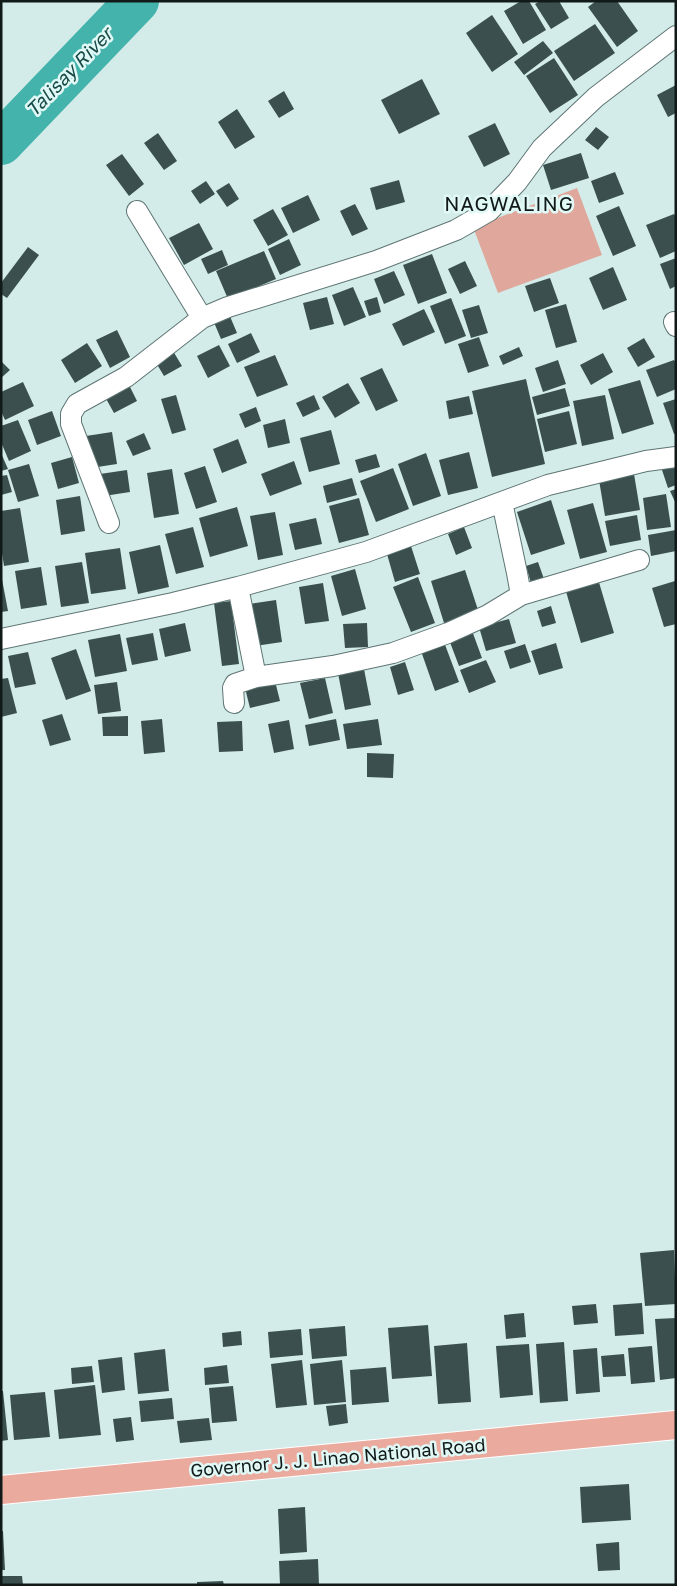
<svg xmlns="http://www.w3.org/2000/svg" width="677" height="1586" viewBox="0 0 677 1586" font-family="'Golos Text',sans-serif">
<rect width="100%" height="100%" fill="#d3ece9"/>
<path fill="#e0a89d" d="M577 188 602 255 498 293 473 227Z"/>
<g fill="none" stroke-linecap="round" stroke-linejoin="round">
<path stroke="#43b3ac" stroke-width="44" d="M1 143 137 1"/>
</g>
<path fill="#3b504e" d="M521 1H529L546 30 523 44 504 11Z
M540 1H559L569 18 551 29 535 4Z
M596 1H617L638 31 617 47 588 7Z
M492 15 518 54 492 72 466 33Z
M595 24 615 53 574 81 554 51Z
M543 41 553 53 524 75 514 62Z
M554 58 578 95 550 113 526 76Z
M422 79 440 114 399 134 381 100Z
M676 85V113L668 117 657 95Z
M284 91 294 109 279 118 268 101Z
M237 109 255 137 235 149 218 122Z
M495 123 510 154 484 167 468 136Z
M596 127 609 137 598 150 585 140Z
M158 133 177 161 164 170 144 143Z
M581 153 589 178 551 190 543 165Z
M122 154 144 184 129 196 106 165Z
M615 172 624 194 599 203 591 181Z
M399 180 405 202 376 210 370 188Z
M206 181 215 194 200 204 191 191Z
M229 183 239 199 227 207 216 191Z
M308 195 320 220 293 233 281 208Z
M355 204 368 229 352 236 340 211Z
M619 206 636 246 613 256 596 216Z
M273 209 288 235 268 246 253 220Z
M674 214 676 217V251L660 258 646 225Z
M199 223 213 249 184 265 169 238Z
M289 239 301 265 280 275 268 249Z
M28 247 39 255 7 298 1 294V283Z
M222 250 228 265 208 274 201 259Z
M264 251 276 279 228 299 216 271Z
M432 254 447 293 418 304 403 265Z
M676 258V286L670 289 660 264Z
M465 261 477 286 460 294 448 269Z
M613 267 627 300 603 310 589 278Z
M394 271 405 295 384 304 374 279Z
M550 278 559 303 534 312 525 286Z
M353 287 366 317 344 326 332 295Z
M327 297 334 324 310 330 303 303Z
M377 297 381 312 369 316 364 301Z
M451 298 466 336 445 344 430 306Z
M566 304 577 342 556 348 545 310Z
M479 305 488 333 471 338 462 310Z
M424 309 435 332 403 346 392 324Z
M229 314 237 333 221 339 213 320Z
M117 330 130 357 110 368 96 340Z
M251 333 260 352 237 363 228 344Z
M479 337 489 366 468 373 458 344Z
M644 338 655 357 638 367 627 348Z
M87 343 102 366 75 383 61 360Z
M219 345 230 366 208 378 197 356Z
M519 347 523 356 503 365 499 356Z
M173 351 182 366 164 376 155 361Z
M603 353 613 372 591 385 580 365Z
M275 355 288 385 257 397 244 367Z
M558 360 566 384 543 392 535 368Z
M674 360 676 363V389L657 397 646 370Z
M1 361 10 370 1 378Z
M382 368 398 401 376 411 360 378Z
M526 379 545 464 492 477 472 391Z
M640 380 654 424 622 434 608 389Z
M23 382 34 406 5 420 1 411V392Z
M128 383 137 401 114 413 104 395Z
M348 383 360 403 335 418 322 397Z
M565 388 570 406 537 415 532 397Z
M176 395 186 430 172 434 161 399Z
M314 395 320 409 303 417 296 403Z
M605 395 614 439 582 446 573 401Z
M469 396 473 414 449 419 446 401Z
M676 399V434H674L663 403Z
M256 407 261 421 245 428 239 414Z
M52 411 61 436 37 445 28 420Z
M569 411 577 444 545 452 537 419Z
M285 419 290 443 268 448 263 425Z
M18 420 31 451 9 461 1 442V426Z
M331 430 340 464 309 472 300 438Z
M112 432 117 464 91 468 86 436Z
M144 433 151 449 133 456 126 441Z
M238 439 247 463 222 473 213 449Z
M469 452 478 488 448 495 439 460Z
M1 453 8 469 1 471Z
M426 453 441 496 413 506 398 464Z
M376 454 380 467 359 473 355 460Z
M72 457 79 483 58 489 51 463Z
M294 461 302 484 270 496 261 474Z
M29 464 39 496 18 502 8 470Z
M676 465V485L668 488 662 470Z
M205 466 217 502 196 509 184 473Z
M393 468 409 509 376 522 360 481Z
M172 469 179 514 154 518 147 473Z
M127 470 130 492 104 496 100 474Z
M634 474 640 510 605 516 599 480Z
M7 475 12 492 1 495V476Z
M352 478 357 495 327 503 323 486Z
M676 489V504L670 491Z
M666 494 671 527 647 530 643 498Z
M80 496 85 531 61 535 56 500Z
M359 498 369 535 339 543 329 506Z
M551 500 565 544 531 555 517 512Z
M593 503 607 552 580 559 567 510Z
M237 507 248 546 210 557 199 518Z
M20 508 29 562 4 566 1 547V511Z
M275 512 283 555 258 560 250 516Z
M637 515 641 540 610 546 605 521Z
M316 518 322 544 295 550 289 524Z
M193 527 204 567 176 574 165 534Z
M464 527 472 548 456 555 448 534Z
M676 530V551L651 556 648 535Z
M160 545 169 587 138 594 129 552Z
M411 546 420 574 395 582 387 554Z
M120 548 126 589 91 594 85 553Z
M82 562 89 603 61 607 55 566Z
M538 562 544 579 531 583 526 566Z
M41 567 47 605 21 609 15 571Z
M355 569 366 609 342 616 331 576Z
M465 570 479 613 444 623 431 581Z
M1 574 8 611 1 612Z
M418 577 435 623 411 632 393 587Z
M598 579 614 633 581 643 565 588Z
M675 581 676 624 664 627 652 588Z
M323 583 329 621 305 624 299 587Z
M276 600 282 642 255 646 249 604Z
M231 601 239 664 222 666 214 603Z
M551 606 556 623 542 627 537 611Z
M509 619 516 643 486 651 479 627Z
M185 623 191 651 165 657 159 629Z
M367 623 368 647 345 648 343 624Z
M471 628 482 658 459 666 448 637Z
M153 633 158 660 132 665 126 638Z
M120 634 127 671 95 677 88 640Z
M444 642 459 682 435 691 421 651Z
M556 643 563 668 539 675 531 651Z
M525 644 531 662 510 669 504 651Z
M76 649 91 691 66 700 51 658Z
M28 652 36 684 15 688 8 656Z
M486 660 496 682 469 693 460 670Z
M405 662 414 690 398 695 390 667Z
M364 669 371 705 345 710 338 673Z
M274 677 280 701 250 708 244 684Z
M8 678 17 713 1 717V679Z
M325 678 333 713 309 719 300 683Z
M117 682 121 711 98 714 94 685Z
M62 714 71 740 50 746 42 720Z
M128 716V736H103L102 717Z
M162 719 165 752 144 754 141 721Z
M336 719 340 740 309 746 305 725Z
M378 719 382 745 347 749 343 724Z
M289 720 294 749 274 753 268 724Z
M242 721 243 751 219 752 217 722Z
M367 753 394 754 393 778 367 777Z
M674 1250 676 1304 645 1306 640 1253Z
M642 1303 644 1334 615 1336 613 1305Z
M596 1304 598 1323 574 1325 572 1306Z
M524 1313 526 1337 506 1339 504 1315Z
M676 1318V1378L660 1380 655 1319Z
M428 1325 432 1376 392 1379 388 1328Z
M345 1326 347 1356 312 1359 309 1329Z
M301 1329 303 1355 270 1358 268 1332Z
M241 1331 242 1345 223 1347 222 1333Z
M564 1342 568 1401 540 1403 536 1344Z
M467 1343 471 1402 438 1404 434 1346Z
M529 1344 533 1395 500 1398 496 1346Z
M652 1346 655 1382 631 1384 628 1348Z
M597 1348 600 1392 576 1394 573 1350Z
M165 1349 169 1391 138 1394 134 1353Z
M624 1354 626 1376 603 1377 601 1356Z
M122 1357 125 1390 102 1393 98 1360Z
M302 1360 307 1405 276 1408 271 1364Z
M342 1360 346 1402 314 1405 310 1364Z
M227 1365 229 1383 205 1385 204 1368Z
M92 1366 94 1382 72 1384 71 1368Z
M386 1367 389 1402 352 1405 350 1370Z
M95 1385 101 1435 59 1439 54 1390Z
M233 1386 237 1421 212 1423 209 1388Z
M1 1391H3L8 1440 1 1441Z
M45 1392 50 1437 14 1440 10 1395Z
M172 1398 174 1419 141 1422 139 1401Z
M346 1404 348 1423 329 1426 326 1406Z
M131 1417 134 1440 116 1442 113 1419Z
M209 1418 212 1440 180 1443 177 1421Z
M629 1484 631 1520 582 1523 580 1487Z
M305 1507 307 1552 280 1554 278 1509Z
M1 1531H3L5 1570H1Z
M619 1542 620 1570 598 1571 596 1544Z
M318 1559 319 1585H280L279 1561Z
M1 1576H22L23 1585H1Z
M223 1581 224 1585H197V1582Z"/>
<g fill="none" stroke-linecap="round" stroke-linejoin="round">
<defs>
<path id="street" d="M137 211 202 318
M674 322 676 326
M109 523 71 424V414L77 404 126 377 202 318 228 307 376 261 456 230 489 211 517 182 542 148 596 97 676 36
M238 587 256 677 333 666 393 653 448 633 488 615 521 595 517 573 502 502
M521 595 639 560
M1 639 173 603 238 587 366 552 548 485 646 461 676 457
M234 703 233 688 235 684 256 677"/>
<path id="primary" d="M1 1490 676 1425"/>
</defs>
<use href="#street" stroke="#5e7573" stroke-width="22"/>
<use href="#primary" stroke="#fff" stroke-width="30"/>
<use href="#street" stroke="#fff" stroke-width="20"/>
<use href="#primary" stroke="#ebaa9e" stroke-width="28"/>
</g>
<g text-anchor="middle" stroke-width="5" stroke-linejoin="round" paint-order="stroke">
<g font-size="18" fill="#111a19" stroke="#e0f9f6">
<text transform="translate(338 1458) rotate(-5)" y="6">Governor J. J. Linao National Road</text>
</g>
<g font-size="19" font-style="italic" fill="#1a4a47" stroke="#e0f9f6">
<text transform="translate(69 72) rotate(-46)" y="7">Talisay River</text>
</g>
<g font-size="20" letter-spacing="1" fill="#111a19" stroke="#e0f9f6">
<text x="509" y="211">NAGWALING</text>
</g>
</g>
<rect width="677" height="1586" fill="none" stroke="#111a19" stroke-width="5"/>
</svg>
